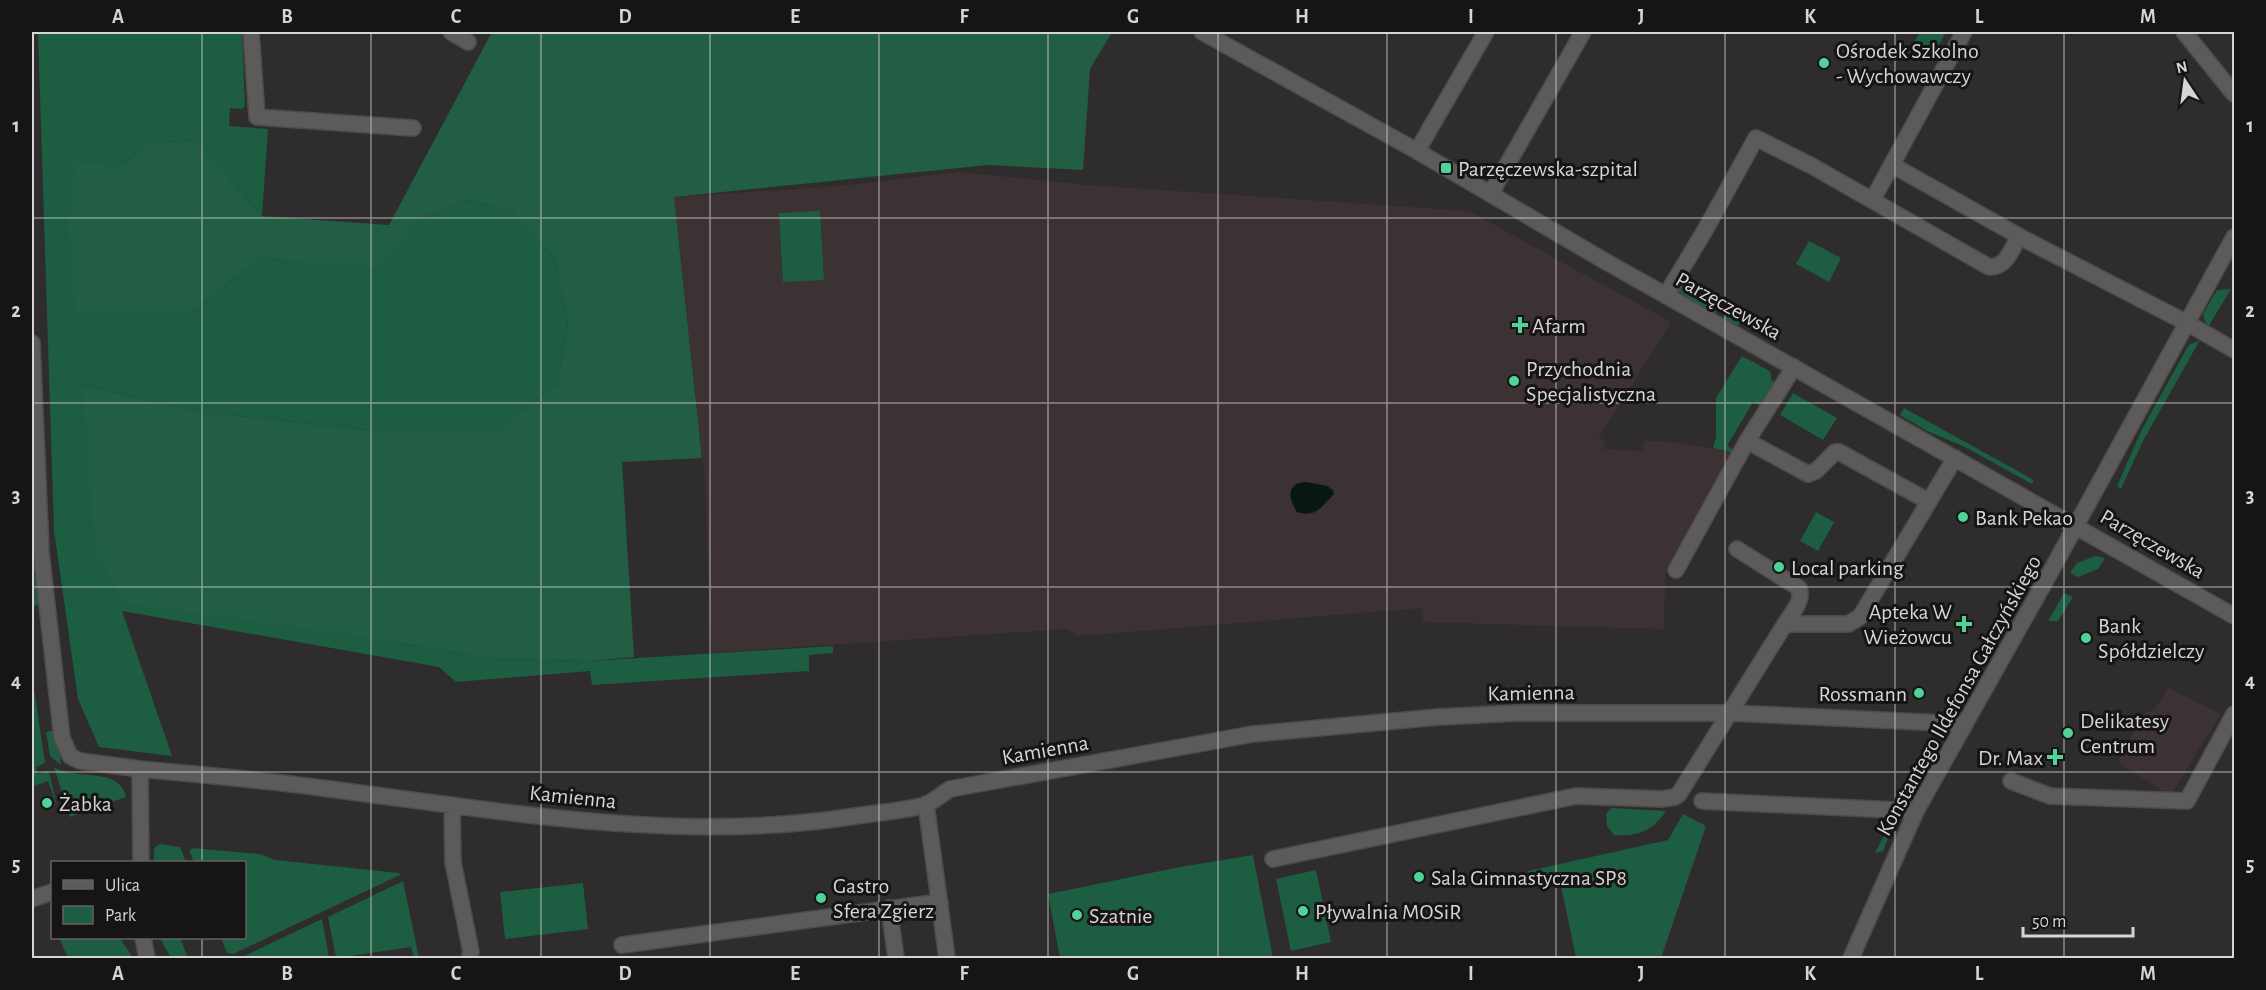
<svg xmlns="http://www.w3.org/2000/svg" width="2266" height="990" viewBox="0 0 2266 990" font-family="'Alegreya Sans',sans-serif">
<rect width="100%" height="100%" fill="#2e2c2c"/>
<path fill="#3c3233" d="M958 172 1087 185 1469 211 1671 322 1598 439 1605 440 1604 449 1643 451 1644 441H1652L1683 443 1730 452 1668 566 1665 579 1664 629 1423 622 1422 608 1077 636 1068 629 711 653 705 479 674 197 840 186Z
M2168 688 2221 714 2170 796 2118 762 2140 719 2145 713 2154 710Z"/>
<path fill="#1d5d41" d="M38 32H242L245 106 242 109 230 108 229 126 268 129 262 216 196 140 147 143 122 166 193 312 259 258 374 267 423 217 468 200 510 210 555 258 568 324 557 384 496 431H378L193 411 82 385 381 640 494 659 590 661 833 646V653L809 655V671L592 685 590 671 456 682 439 667 122 611 172 756 99 747 78 699 54 531Z
M1920 32H1946L1932 57 1912 46Z
M820 211 824 280 783 282 779 213Z
M1809 241 1841 258 1829 282 1796 264Z
M1680 282 1714 301 1716 313 1715 314 1678 292 1677 288Z
M2231 289 2207 329 2203 314 2217 290Z
M1733 312 1742 316 1738 326 1723 318Z
M2200 340 2143 441 2121 489 2117 486 2142 429 2187 348 2189 345Z
M1742 356 1768 370 1771 373V380L1776 383 1761 406 1753 402 1727 446 1735 451V453L1713 448 1716 437V398Z
M1793 393 1837 418 1823 440 1780 415Z
M1904 408 2034 480 2032 484 1965 447 1927 431 1900 415Z
M1816 512 1834 522 1818 551 1800 541Z
M2136 537 2196 570 2194 575 2133 540Z
M2095 556 2105 558 2098 569 2078 577 2070 573 2077 563Z
M32 571 34 574 39 605 32 606Z
M2064 593 2073 597 2058 621H2048Z
M32 675 45 763 36 767 38 774 47 771 50 775 57 807 48 781 32 787Z
M57 730 61 765 50 756 46 732Z
M54 767C75 781 120 766 126 797L70 817Z
M1611 808 1666 811C1653 831 1637 837 1614 835L1607 826 1606 814Z
M1683 814 1706 826 1661 958H1576L1560 881 1531 887 1528 871 1668 840Z
M1890 824 1893 825 1883 851 1875 853Z
M160 844 180 847 186 862H154V848Z
M193 848 260 854 275 860 399 873 400 875 233 954 227 953 221 938H244V862H194L189 851Z
M1253 855 1273 958H1060L1048 894 1180 867Z
M1316 870 1331 942 1291 951 1276 879Z
M403 881 419 958H414L411 947 336 958 328 917Z
M583 883 588 929 505 939 500 892Z
M322 919 329 958H240Z
M59 938H120L133 958H68Z
M160 938H180L188 958H171Z"/>
<path fill="#225e43" d="M492 32H1112L1090 69 1083 170 988 165 674 197 702 458 622 462 634 657 590 661 494 659 381 640 122 602 95 549 82 385 193 411 378 431H496L557 384 568 324 555 258 510 210 468 200 423 217 375 268 259 258 193 312 76 314 68 229 75 163 122 166 147 143 196 140 262 216 389 225Z"/>
<path fill="#08170f" d="M1307 482 1327 486 1333 490 1334 494C1321 507 1316 518 1297 512 1288 499 1286 482 1307 482Z"/>
<g fill="none" stroke-linecap="round" stroke-linejoin="round">
<defs>
<path id="minor" d="M251 32 257 117 413 128
M451 32 468 42
M2184 32 2234 94
M1417 151 1486 32
M1892 165 2026 240 2187 323 2234 350
M1491 193 1583 32
M1873 199 1964 32
M1666 295 1704 232 1756 138 1812 166 1989 267C2006 268 2012 249 2019 236
M32 343 41 552 62 738 70 756 80 761 140 769 141 862
M1747 441 1808 474 1816 471 1835 452H1839L1928 501
M1737 549 1799 588C1804 601 1791 614 1785 624
M1676 570 1747 441 1794 367
M140 769C203 775 266 780 329 789 503 811 681 844 856 816 872 813 914 810 927 804 935 800 942 794 950 789L1253 734 1438 717 1518 713H1730L1965 724
M2011 781 2050 796 2187 801 2234 714
M1702 801 1916 811
M926 804 947 958
M452 805 453 862 471 952 469 958
M1273 859 1576 796 1662 799 1675 797 1679 794 1785 624H1848L1860 617 1955 458
M32 899 52 892
M889 908 896 958
M143 938 147 958
M622 945 940 902"/>
<path id="tertiary" d="M1202 32 1417 151 1603 260 2234 616
M1851 958 1916 811 2051 571 2234 237"/>
</defs>
<use href="#minor" stroke="#4c4a4a" stroke-width="18"/>
<use href="#tertiary" stroke="#4c4a4a" stroke-width="18"/>
<use href="#minor" stroke="#5d5a5a" stroke-width="15"/>
<use href="#tertiary" stroke="#5d5a5a" stroke-width="15"/>
</g>
<path fill="none" stroke="#d6d4d4" stroke-width="1.5" stroke-opacity="0.55" d="M202 32V862M371 32V958M541 32V958M710 32V958M879 32V958M1048 32V958M1218 32V958M1387 32V958M1556 32V958M1725 32V958M1895 32V958M2064 32V958M32 218H2234M32 403H2234M32 587H2234M32 772H2234M202 938V958"/>
<g fill="#50d398" stroke="#161414" stroke-width="2">
<circle cx="1824" cy="63" r="6"/>
<rect x="1440" y="162" width="12" height="12" rx="3"/>
<path d="M1517 316h6v6h6v6h-6v6h-6v-6h-6v-6h6z"/>
<circle cx="1514" cy="381" r="6"/>
<circle cx="1963" cy="517" r="6"/>
<circle cx="1779" cy="567" r="6"/>
<path d="M1961 615h6v6h6v6h-6v6h-6v-6h-6v-6h6z"/>
<circle cx="2086" cy="638" r="6"/>
<circle cx="1919" cy="693" r="6"/>
<circle cx="2068" cy="733" r="6"/>
<path d="M2052 748h6v6h6v6h-6v6h-6v-6h-6v-6h6z"/>
<circle cx="47" cy="803" r="6"/>
<circle cx="1419" cy="877" r="6"/>
<circle cx="821" cy="898" r="6"/>
<circle cx="1303" cy="911" r="6"/>
<circle cx="1077" cy="915" r="6"/>
</g>
<g text-anchor="middle" stroke-width="6" stroke-linejoin="round" paint-order="stroke">
<g font-size="22" fill="#d6d4d4" stroke="#161414" text-anchor="start">
<text x="1836" y="58">Ośrodek Szkolno<tspan x="1836" dy="25">- Wychowawczy</tspan></text>
<text x="1458" y="176">Parzęczewska-szpital</text>
<text x="1532" y="333">Afarm</text>
<text x="1526" y="376">Przychodnia<tspan x="1526" dy="25">Specjalistyczna</tspan></text>
<text x="1975" y="525">Bank Pekao</text>
<text x="1791" y="575">Local parking</text>
<text x="1952" y="619" text-anchor="end">Apteka W<tspan x="1952" dy="25">Wieżowcu</tspan></text>
<text x="2098" y="633">Bank<tspan x="2098" dy="25">Spółdzielczy</tspan></text>
<text x="1907" y="701" text-anchor="end">Rossmann</text>
<text x="2080" y="728">Delikatesy<tspan x="2080" dy="25">Centrum</tspan></text>
<text x="2043" y="765" text-anchor="end">Dr. Max</text>
<text x="59" y="811">Żabka</text>
<text x="1431" y="885">Sala Gimnastyczna SP8</text>
<text x="833" y="893">Gastro<tspan x="833" dy="25">Sfera Zgierz</tspan></text>
<text x="1315" y="919">Pływalnia MOSiR</text>
<text x="1089" y="923">Szatnie</text>
</g>
<g font-size="22" fill="#d6d4d4" stroke="#161414">
<text transform="translate(1729 305) rotate(29)" y="8">Parzęczewska</text>
<text transform="translate(2153 543) rotate(30)" y="8">Parzęczewska</text>
<text transform="translate(1531 692) rotate(-1)" y="8">Kamienna</text>
<text transform="translate(1958 695) rotate(-61)" y="8">Konstantego Ildefonsa Gałczyńskiego</text>
<text transform="translate(1045 749) rotate(-10)" y="8">Kamienna</text>
<text transform="translate(573 796) rotate(6)" y="8">Kamienna</text>
</g>
</g>
<rect width="2266" height="990" fill="none" stroke="#161414" stroke-width="66"/>
<rect x="51" y="861" width="195" height="78" fill="#161414" stroke="#636161" stroke-width="1.5"/>
<rect x="63" y="880" width="30" height="9" fill="#5d5a5a" stroke="#636161" stroke-width="1.5"/>
<text x="105" y="891" font-size="18" fill="#d6d4d4">Ulica</text>
<rect x="63" y="906" width="30" height="18" fill="#1d5d41" stroke="#636161" stroke-width="1.5"/>
<text x="105" y="921" font-size="18" fill="#d6d4d4">Park</text>
<g transform="translate(2185 81) rotate(347)" stroke="#161414" stroke-width="4.5" paint-order="stroke">
<path d="M0-4.5L10 22L0 15L-10 22Z" fill="#d6d4d4"/>
<text y="-9" font-size="16" font-weight="bold" text-anchor="middle" fill="#d6d4d4">N</text>
</g>
<path d="M2023 927v9h110v-9" fill="none" stroke="#d6d4d4" stroke-width="3"/>
<text x="2032" y="927" font-size="18" fill="#d6d4d4" stroke="#161414" stroke-width="4.5" paint-order="stroke">50 m</text>
<rect x="33" y="33" width="2200" height="924" fill="none" stroke="#d6d4d4" stroke-width="2"/>
<g font-size="20" text-anchor="middle" font-weight="bold" fill="#d6d4d4">
<text x="118" y="23">A</text>
<text x="287" y="23">B</text>
<text x="456" y="23">C</text>
<text x="625" y="23">D</text>
<text x="795" y="23">E</text>
<text x="964" y="23">F</text>
<text x="1133" y="23">G</text>
<text x="1302" y="23">H</text>
<text x="1471" y="23">I</text>
<text x="1641" y="23">J</text>
<text x="1810" y="23">K</text>
<text x="1979" y="23">L</text>
<text x="2148" y="23">M</text>
<text x="16" y="132">1</text>
<text x="2250" y="132">1</text>
<text x="16" y="317">2</text>
<text x="2250" y="317">2</text>
<text x="16" y="502">3</text>
<text x="2250" y="502">3</text>
<text x="16" y="687">4</text>
<text x="2250" y="687">4</text>
<text x="16" y="871">5</text>
<text x="2250" y="871">5</text>
<text x="118" y="980">A</text>
<text x="287" y="980">B</text>
<text x="456" y="980">C</text>
<text x="625" y="980">D</text>
<text x="795" y="980">E</text>
<text x="964" y="980">F</text>
<text x="1133" y="980">G</text>
<text x="1302" y="980">H</text>
<text x="1471" y="980">I</text>
<text x="1641" y="980">J</text>
<text x="1810" y="980">K</text>
<text x="1979" y="980">L</text>
<text x="2148" y="980">M</text>
</g>
</svg>
